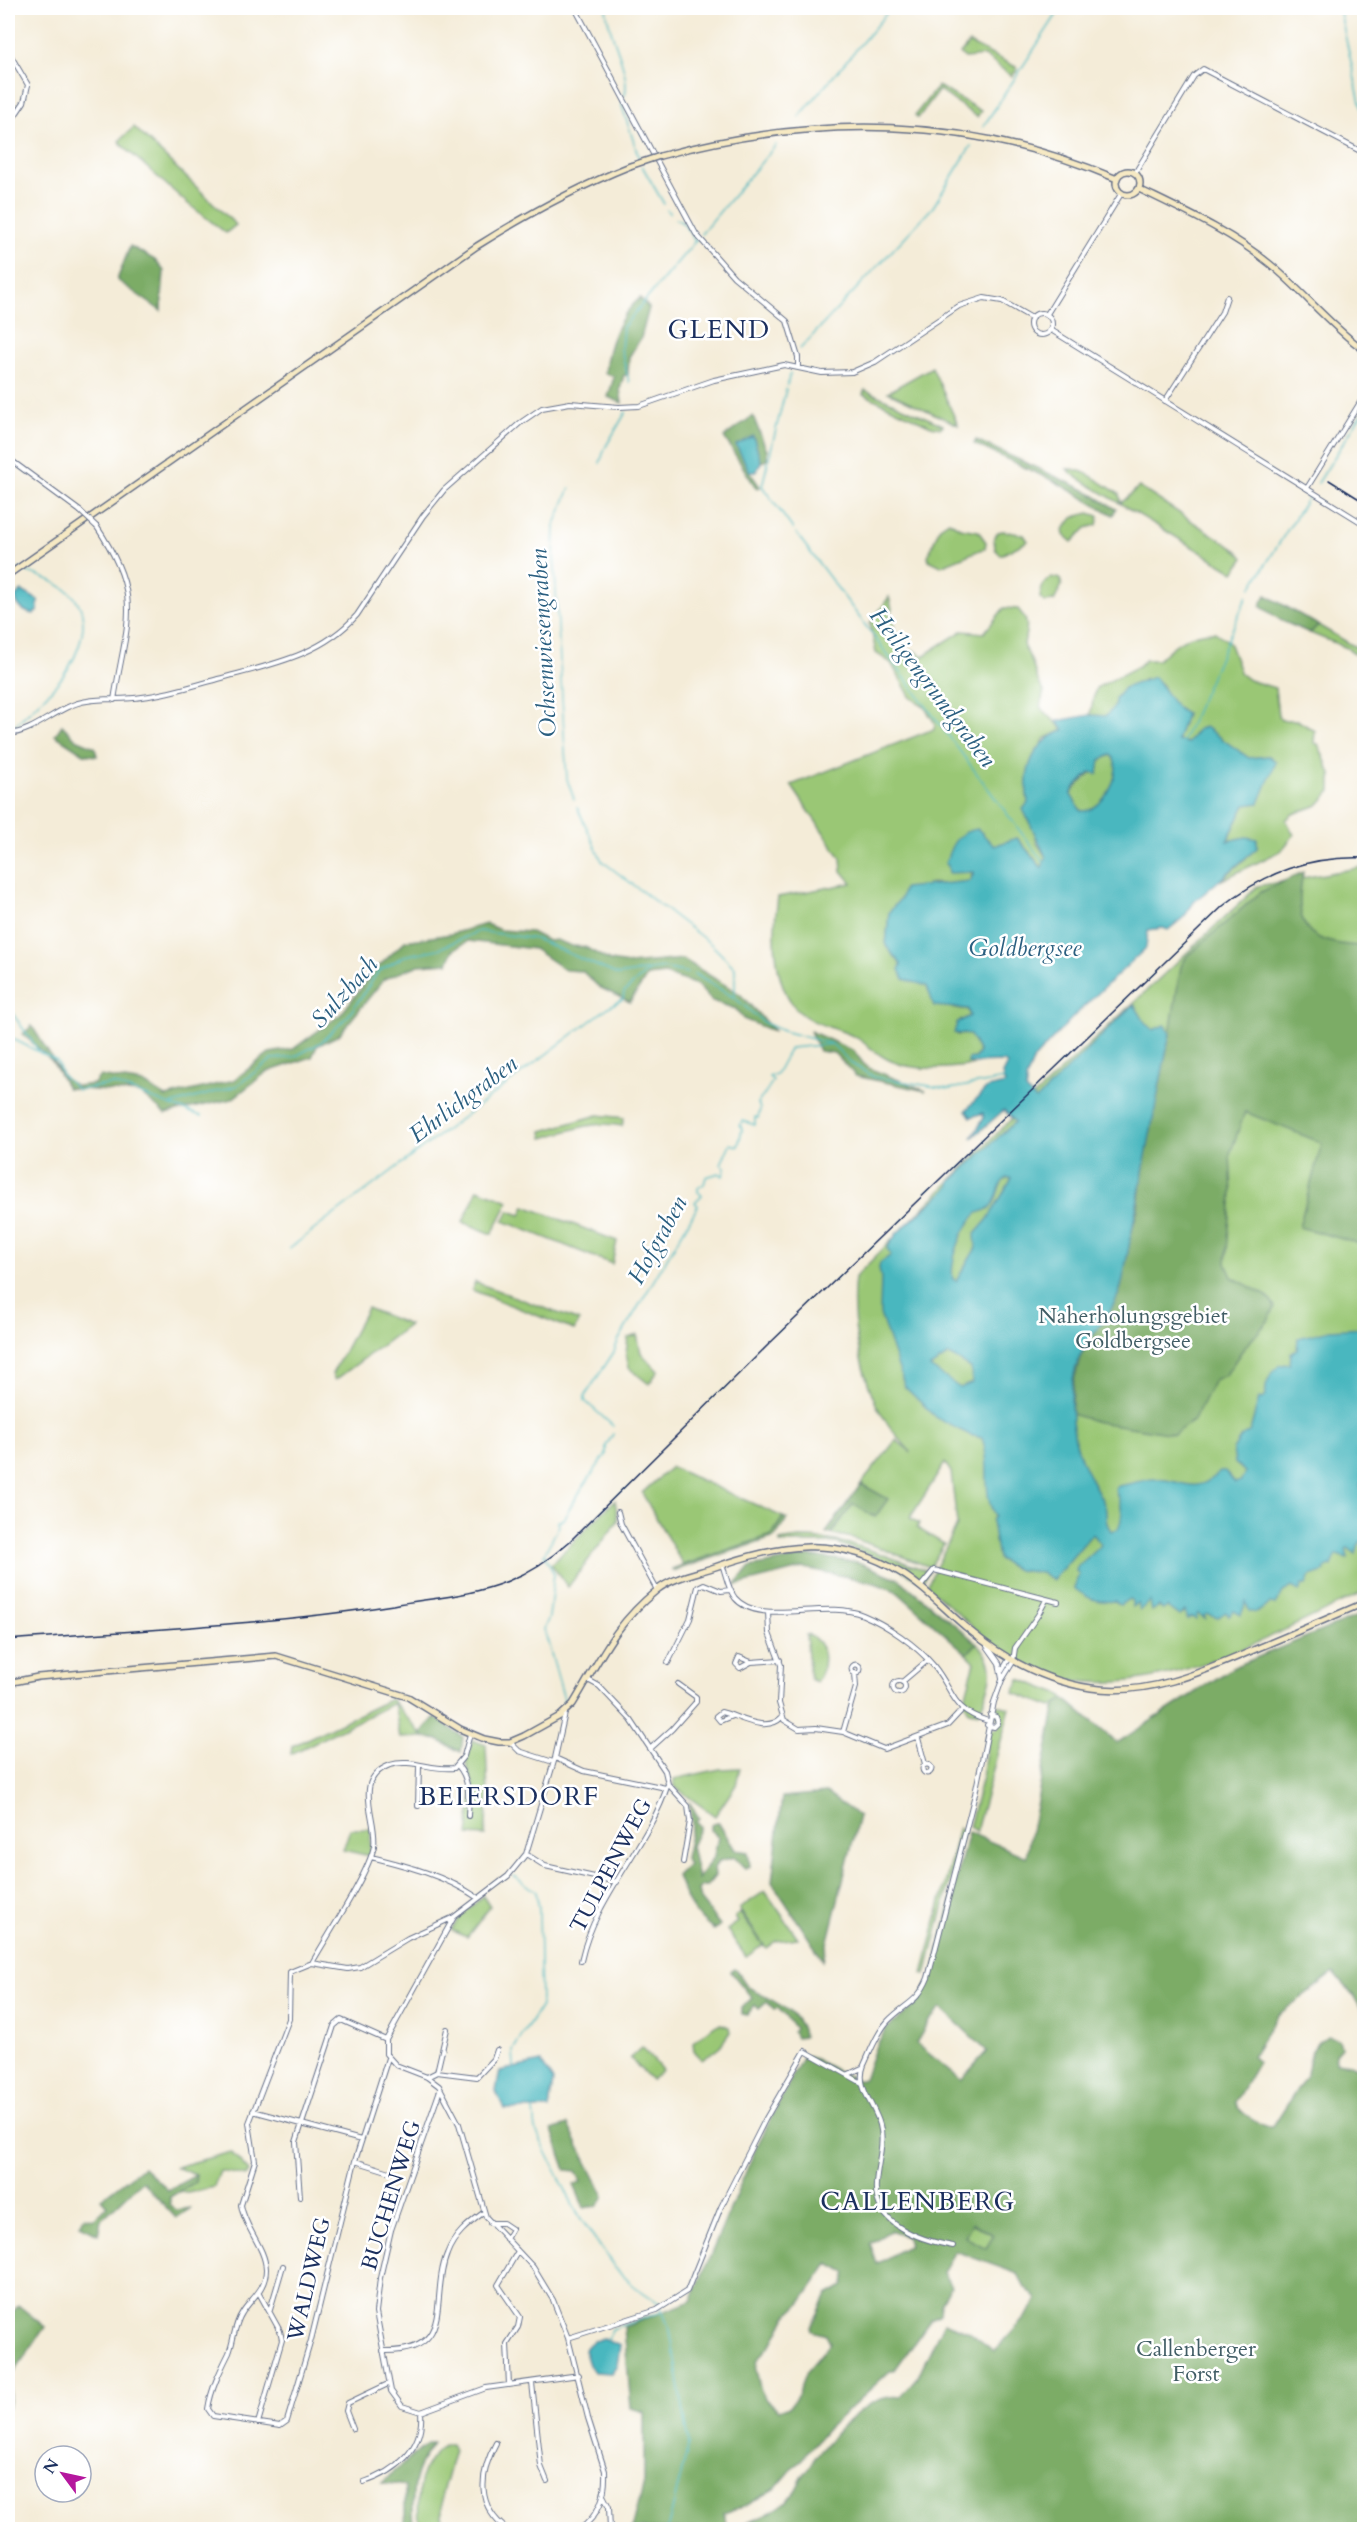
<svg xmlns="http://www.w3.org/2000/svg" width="1372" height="2537" viewBox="0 0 1372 2537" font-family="Cardo,serif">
<rect width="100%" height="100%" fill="#fff"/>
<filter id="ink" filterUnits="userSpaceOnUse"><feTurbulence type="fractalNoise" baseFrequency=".0167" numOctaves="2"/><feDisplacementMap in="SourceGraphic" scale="12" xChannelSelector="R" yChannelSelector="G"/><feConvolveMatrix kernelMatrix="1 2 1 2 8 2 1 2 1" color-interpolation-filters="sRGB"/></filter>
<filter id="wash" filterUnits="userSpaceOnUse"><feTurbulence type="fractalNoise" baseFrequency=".008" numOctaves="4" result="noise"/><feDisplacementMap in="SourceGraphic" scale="24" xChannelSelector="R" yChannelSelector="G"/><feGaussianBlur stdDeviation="1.35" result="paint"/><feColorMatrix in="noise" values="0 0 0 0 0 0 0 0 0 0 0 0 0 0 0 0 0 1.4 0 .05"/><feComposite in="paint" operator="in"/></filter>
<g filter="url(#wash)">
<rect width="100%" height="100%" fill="#f4ecd8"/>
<path fill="#9ac775" stroke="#5a7b6a" stroke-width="1.5" d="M969 43 1016 67 1017 70 1012 76 984 56 965 58 960 54Z
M938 86 981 111 977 117 939 90 918 118 915 115Z
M134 127 236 225 226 233 187 203 124 147 119 141Z
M932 367 958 425 888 392Z
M865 390 943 425 940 428 931 426 863 394Z
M1067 469C1085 468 1104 485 1119 494L1121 503 1139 487 1238 551 1244 558 1234 572 1076 477Z
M1089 513 1099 516 1097 525 1086 528 1072 542 1064 535 1063 530 1074 517Z
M949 521 960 528 978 531 986 542 985 548 941 566 929 560 928 556 940 527Z
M1003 531 1024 535 1028 541 1001 555 995 549 994 538 998 532Z
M1051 577 1060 579 1062 585 1054 601 1045 602 1040 598C1041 588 1043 583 1051 577Z
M889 597 892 609 889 615 893 618 895 644 903 651 913 650 923 656 962 631 984 633 1004 608 1018 609C1033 626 1024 630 1024 648 1036 662 1033 678 1044 691L1040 707 1064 730 1044 739 1027 791 1037 843 1046 857 1042 868 1017 838 994 846 989 844 983 834 970 881 946 885 931 883 901 898 889 912 886 946 901 964 954 1009H968L970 1016 957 1023V1035L970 1034 979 1052 975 1058 968 1059V1063L973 1065C948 1069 916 1072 891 1061 879 1056 869 1046 857 1038 841 1029 821 1027 806 1017 772 995 772 932 778 897L852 883 842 871 841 858 791 785 934 729 935 723 923 705 911 698 891 663 876 653 870 624Z
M1318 625 1364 652V660L1347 648 1310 633Z
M1215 632 1229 642 1241 674 1249 680 1275 688 1278 715 1281 720H1297L1315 731 1314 743 1318 744 1331 774V791L1318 805 1293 814 1286 820 1294 835 1281 851 1220 881 1257 848 1236 839 1227 842 1245 805 1269 776 1276 762 1269 756 1249 758 1205 727 1197 730 1188 743 1177 740 1186 714C1177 710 1164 693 1161 683L1145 679 1135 684 1106 716 1090 715 1096 688 1139 666 1145 660H1158C1174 644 1191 631 1215 632Z
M1111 755C1126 771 1103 813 1081 811L1070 795C1077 781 1097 774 1100 760Z
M1364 867V1592C1267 1637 1120 1725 1015 1659 984 1640 958 1612 930 1589L928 1583 957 1525 951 1472 945 1463 910 1518 919 1523 917 1528 944 1544 930 1567 853 1538 831 1534 853 1504 875 1517 887 1499 861 1484 896 1440 911 1452C898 1438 884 1421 876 1404 859 1365 850 1319 855 1277L1033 1097 1258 886Z
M598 1115 624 1118 622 1126C594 1120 570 1131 543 1138L542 1131Z
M478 1189 509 1201 492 1234 463 1222Z
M525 1206 617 1241 612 1264 503 1221 509 1211 521 1215Z
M475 1282 579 1321 574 1330 472 1290Z
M367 1308 409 1325 335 1380 332 1374Z
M637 1335 641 1353 658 1371 649 1384 629 1368 626 1353 628 1338Z
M671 1467 783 1517 772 1535 683 1565 642 1493Z
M615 1500 618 1521 568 1587 551 1564Z
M799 1538C854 1538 879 1555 929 1571L924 1579 919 1580 888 1562 837 1543H780V1541Z
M806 1635C827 1639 828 1667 816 1682L810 1679Z
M977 1643C1001 1666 990 1684 979 1713L969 1711 964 1702 975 1662 967 1654Z
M1020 1679 1061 1695 1065 1699 1052 1707 1014 1693Z
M391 1699 424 1737 400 1738 394 1703 291 1754 292 1746Z
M997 1705 1010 1708 976 1831 969 1827 982 1777 989 1731 998 1728 1000 1723 996 1713Z
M472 1740 486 1745 488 1798 485 1836 468 1835 473 1784 466 1763Z
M740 1768 736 1785 715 1816 675 1787 674 1779 720 1769Z
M959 1827 963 1831 926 1975 923 1974Z
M350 1829H371L370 1856 343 1850Z
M765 1891 798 1938 776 1941 766 1948 739 1909Z
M483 1896 490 1907 467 1937 451 1930 459 1918Z
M740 1913 763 1945 746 1957 727 1930 738 1922 735 1917Z
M721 2024 729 2027 730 2032 720 2046 702 2060 694 2052 693 2042 715 2025Z
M642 2047 662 2070 651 2080 630 2058Z
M231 2152 249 2171 246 2176 220 2171 214 2187 188 2193 179 2192 195 2182V2175L176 2167Z
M971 2223 994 2235 987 2249 964 2237Z
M445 2444H451L454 2450 442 2493V2529H419C418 2491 414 2471 445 2444Z"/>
<path fill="#7bac66" stroke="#4b6e62" stroke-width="1.5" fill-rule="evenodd" d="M130 246 155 260 164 271 161 311 117 280Z
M640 298 649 308 641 338 629 357 628 375H624L620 389 622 403 608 397 614 377 605 373C607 346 618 316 640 298Z
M753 416 767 451V460L761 462 753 436 750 472 760 487 756 488 724 437Z
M976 440 1087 491 1116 509 1113 515 1054 481 974 444Z
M1266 595 1318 625 1310 633 1282 621 1260 606Z
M62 725 76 739 95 747 97 756 84 754 55 735Z
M1303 872C1293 928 1306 944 1364 946V1245L1299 1227 1322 1143 1245 1112 1230 1154 1232 1193 1226 1263 1232 1277 1267 1296 1275 1307 1268 1321 1241 1352 1226 1375 1214 1380 1194 1420 1174 1434 1098 1422 1071 1414 1074 1380 1082 1353 1110 1308 1138 1209 1143 1163 1170 1033 1181 966 1187 956 1261 892Z
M486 924 500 930 531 932 548 941 556 940 572 946 585 947 610 961 629 964 683 959 740 994 775 1032 743 1019 736 1009 712 1001 697 985 665 974 647 976 630 1002 599 987 582 971 565 970 534 949 468 941 453 950 448 963 419 965 384 979 339 1035 317 1046 312 1057 267 1072 232 1099 165 1114 140 1093 67 1088 52 1061 23 1034 32 1026 64 1078 76 1086 94 1084 100 1076 143 1083 166 1097 234 1080 269 1053 293 1049 341 1014 375 970 405 941 451 934Z
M810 1031 854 1051 866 1067 926 1091 856 1076 834 1053 819 1051Z
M861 1484 888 1499 875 1517 853 1504 831 1534 826 1533Z
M783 1517 787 1519 775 1537 673 1571 672 1569 683 1565 772 1535Z
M809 1556 858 1562 899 1579 977 1643 967 1654 896 1591 872 1582 804 1568 734 1586 750 1567Z
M1364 1613V2014L1353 1995 1334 1973 1278 2015 1252 2056 1258 2062 1235 2102C1240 2113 1261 2128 1273 2127L1307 2074 1311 2052 1319 2041 1328 2036 1339 2039 1341 2047 1335 2054 1336 2062 1350 2064 1364 2071V2529H632L644 2482V2412L631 2408 624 2327 691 2301 756 2148 803 2056H809L857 2081 864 2079 875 2048 886 2029 916 2005 933 1974 968 1832 1026 1857 1056 1704 1065 1699 1117 1743 1234 1667ZM941 2008 987 2051 961 2080 916 2043 929 2021ZM972 2223 994 2235 986 2248 965 2237ZM890 2231 907 2237 909 2245 877 2264 870 2243ZM955 2251 1018 2274 1025 2287 1037 2299C1037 2306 1002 2344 994 2351L969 2332 944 2322 918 2376 900 2397C866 2391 819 2449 803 2476 797 2486 795 2495 786 2502 769 2516 747 2523 727 2529L724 2513 749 2504 775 2489 828 2428 890 2371H894L931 2319 940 2314 941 2302 951 2287 943 2272ZM828 2264 847 2273 843 2286 827 2295 811 2327 812 2331 826 2335 830 2343 807 2371 798 2395 790 2406 779 2410 766 2400 760 2388 756 2369 758 2359 774 2341 787 2316 801 2303Z
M435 1717 463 1737 461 1752 438 1740 424 1737 421 1734Z
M826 1793 859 1816 823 1960 772 1882 782 1797Z
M689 1802 699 1818 696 1821 700 1827 691 1846 698 1879 714 1856 718 1837 711 1830V1825L718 1822 735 1850 748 1852 750 1866 745 1868 734 1857 719 1861 714 1868 715 1876 707 1886H701L698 1890 700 1900 720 1925 714 1930C694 1917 685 1898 677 1876L689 1864 685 1858 692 1825Z
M735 1969C741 1974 743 1983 750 1988 767 1999 803 2011 803 2037L796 2038 793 2032 795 2028 778 2008 774 2009 767 2002 759 2009 755 2005 747 2015 742 2014V2008L752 1998 731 1972Z
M568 2125 604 2196 599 2205 584 2208 574 2185 582 2181 576 2171 566 2170 552 2130Z
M143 2167 168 2190 196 2175 195 2182 170 2197V2204L176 2210 191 2208 176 2218 142 2181 101 2220 98 2234 80 2225 84 2217 94 2219 107 2206 101 2199Z
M18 2305 45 2327 12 2375 8 2409V2321Z
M428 2443H433C410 2474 412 2492 414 2529H405V2486L382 2482Z"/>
<path fill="#48b7bf" stroke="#32738e" stroke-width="1.5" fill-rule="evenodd" d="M753 436 761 462 756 472H750L736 445Z
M22 591 38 600V611L33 614C24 612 17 606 15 597Z
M1154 677C1165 688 1172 707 1186 714L1177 741 1188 743 1198 729 1205 727 1249 758 1269 756 1276 762 1259 803 1245 805 1227 841 1246 837 1257 839V848L1194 902 1184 917 1168 930 1163 928 1148 930 1146 948 1075 1015 1034 1059 1026 1079V1090L1036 1100 1134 1004 1146 1024 1153 1030 1165 1025 1170 1033C1153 1116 1138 1200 1122 1283 1117 1307 1095 1330 1083 1350 1065 1383 1069 1433 1084 1466 1090 1479 1099 1492 1105 1506 1108 1516 1103 1519 1111 1531L1118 1529C1125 1515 1121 1504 1115 1490L1118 1486C1130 1485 1143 1479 1155 1479 1183 1479 1194 1497 1220 1472H1225L1235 1483 1241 1481 1245 1472 1235 1463 1233 1450 1241 1437 1250 1431 1259 1398 1263 1399 1266 1396C1264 1384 1271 1373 1280 1365L1290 1364 1291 1353 1297 1350 1298 1338 1330 1330 1364 1328V1483L1360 1485 1364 1499V1543L1359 1542 1356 1554 1348 1548 1346 1549 1348 1558 1336 1555 1332 1567 1330 1566 1324 1569 1325 1571 1310 1576 1306 1585H1302L1299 1591 1292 1587 1283 1592 1276 1605 1270 1604 1256 1613 1249 1611 1246 1602 1241 1615 1234 1611 1229 1616 1226 1612 1217 1618 1207 1614 1204 1616 1206 1620 1198 1613 1196 1620 1192 1617 1187 1620 1185 1611 1179 1616 1167 1607 1163 1610 1159 1606 1152 1611 1150 1601 1140 1610 1137 1603 1132 1607V1601L1129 1599 1120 1605 1115 1601C1096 1603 1087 1598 1074 1588L1079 1574 1076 1571 1077 1567 1101 1545 1092 1534 1053 1580 1042 1573 1017 1570 998 1559 992 1521 995 1515C981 1493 992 1463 982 1438L970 1435 938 1419 905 1387 880 1314 881 1278 879 1268 880 1263 891 1255 887 1248 897 1233 949 1187 951 1181 1015 1122 1004 1110 972 1138 984 1118 983 1113 971 1117 966 1110 987 1088 1005 1084 1002 1074 1007 1064 1004 1062 968 1063V1059L975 1058 979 1052 970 1035 954 1033 957 1023 970 1016 968 1009 934 1006 927 986 904 979 899 970 901 964 886 946 889 912 901 898 904 888 970 881 974 872 949 873 948 865 945 864C951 845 957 831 978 829L994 846 1017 838 1042 868 1046 857 1023 809 1028 803C1023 770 1032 743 1064 730L1057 721 1090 715 1106 716 1115 706V699L1124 688ZM1111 755C1126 769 1103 813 1081 811L1071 795 1074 788 1091 772 1098 774 1100 760ZM1006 1178H1011V1180L988 1219 975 1234 976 1248 956 1281 953 1279C949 1259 964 1225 978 1213 1003 1206 992 1191 1006 1178ZM949 1355 971 1368 972 1383 960 1388 930 1367Z
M541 2062 553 2081 549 2109H504L496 2091 500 2071Z
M603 2339 620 2346 617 2365 611 2373 595 2372 589 2365 584 2349 593 2341Z"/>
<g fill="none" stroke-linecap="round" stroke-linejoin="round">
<path stroke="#48b7bf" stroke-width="1.5" d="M606 8C608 36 631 70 625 95
M1339 8 1364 120
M623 100 622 106 640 161
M799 117 891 8
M983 127 1061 8
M642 166 664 204
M667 210 669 213
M676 219 683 223 695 241
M701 234 776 145
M800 349 933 207 971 146
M629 382 621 349 623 327 697 239
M787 385 790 374
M786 389 762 486 793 529
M600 463 605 448 626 412
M1318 483 1364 410
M570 488 555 524 554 555 565 750 567 779 574 799
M1307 500 1309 496
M796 533 1044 863
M8 565 15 568
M1251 588 1305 502
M8 732C37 702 74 678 82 634 90 591 53 581 20 569
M1182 743 1247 596
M577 807 602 861 711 944 735 968V997
M694 974 735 998 763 1022 783 1031 832 1044 852 1064 874 1077 949 1089 1005 1079
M8 1007 38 1050
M8 1041 15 1040 57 1061 62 1075 78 1090 113 1084 170 1105 236 1086 273 1059 294 1057 320 1043 348 1016 378 972 404 956 438 949 479 931 536 939 618 975 664 968 687 973
M170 1105 201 1116
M290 1248 610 1006 623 999 624 992 648 971
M613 1426 585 1401V1396L614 1352 618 1341 698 1206 695 1202 702 1195 698 1192V1188L704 1184 706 1177 719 1173 723 1176 725 1167 721 1164 730 1144 738 1146 742 1130 740 1124 743 1121 755 1125V1117L758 1118 760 1109 758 1103C764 1094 768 1090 773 1080L769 1077 776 1074 790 1048 832 1044
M563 1709 564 1699 544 1629 549 1617 554 1574 544 1554 559 1526 558 1521 565 1518C567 1509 598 1465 606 1455V1446L613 1434
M514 1876 536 1892 539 1908 541 2006 513 2050 514 2067
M534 2110 536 2131 577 2213 615 2268 634 2286 659 2303 670 2330 689 2443 667 2530
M608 2340 611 2329 662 2312"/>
</g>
</g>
<g filter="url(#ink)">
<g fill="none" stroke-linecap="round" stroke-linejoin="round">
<defs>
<path id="street" d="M575 8 696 234 734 277 787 321 798 357V367
M8 51 28 85 24 102 8 126
M1135 173 1194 76 1203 69 1364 153
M1030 324a11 11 0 1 1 22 0a11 11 0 1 1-22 0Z
M1047 314 1121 194
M1051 330 1364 524
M1165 401 1222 312 1227 297
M8 458 80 511
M1307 488 1364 396
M97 527C145 599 126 622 114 700
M8 734C37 732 58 705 87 701 105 698 124 700 142 697 168 694 193 686 218 679 269 665 321 656 357 615L423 516 444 490 520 423 542 408 570 403 619 407 639 406 714 380 784 365 822 373 852 372 875 362 959 306 984 298 1002 301 1032 318
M618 1512 621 1524 657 1590
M722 1564C726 1575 728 1589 735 1598 759 1627 826 1599 863 1615 887 1625 916 1645 933 1665 956 1693 949 1709 988 1721
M921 1586 934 1570 1058 1602
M768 1612 769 1633 781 1665 779 1703 784 1720 799 1729 816 1728 843 1732 884 1749 948 1725 962 1710
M987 1646 999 1663 1002 1679
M751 1662 740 1668 736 1664 739 1657 751 1662 780 1660
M668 1663 690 1619 698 1587 704 1584 721 1591 730 1590
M851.5 1669a4.5 4.5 0 1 1 9 0a4.5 4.5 0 1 1-9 0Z
M1002 1671 1009 1659
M588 1680 599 1686 631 1720 665 1771 668 1784 688 1806 690 1821 683 1862
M893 1687a6 6 0 1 1 12 0a6 6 0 1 1-12 0Z
M902 1682 928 1660
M565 1713 555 1758 526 1854 508 1876 454 1917 386 2040V2054L396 2065 427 2077 439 2086 459 2124 486 2217 533 2267 553 2300 568 2338 588 2418 605 2471C606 2495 600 2515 579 2530
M732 1716 720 1721 716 1716 721 1712C739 1716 766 1734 782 1717
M987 1725 994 1727 998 1723 996 1717 990 1715
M843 1732 856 1687 855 1673
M918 1738 925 1764
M510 1742 519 1751 553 1762
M651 1748 672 1729 696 1702V1697L678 1684
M555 1758 584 1771 666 1788
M922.5 1769a4.5 4.5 0 1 1 9 0a4.5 4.5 0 1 1-9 0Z
M458 1766C470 1779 469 1799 468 1816
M418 1806 419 1767
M526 1854 545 1866 617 1882
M371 1857C408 1866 446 1876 478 1898
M581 1961C595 1896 648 1847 668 1784
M312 1963C327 1936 369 1873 374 1846 378 1818 351 1780 390 1765 410 1758 433 1771 454 1768L464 1756 470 1734
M388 2058 355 2161 311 2340 287 2421 280 2426 213 2416 208 2409C211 2389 220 2371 229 2353 234 2340 234 2325 242 2313 251 2298 266 2290 266 2269 265 2247 244 2227 241 2205L255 2161 249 2123 289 2019 290 1972 312 1963 348 1969 360 1967 408 1938 454 1917
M437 2072 447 2029
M849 2074 862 2068
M427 2077 437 2072 477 2077 494 2059 497 2050
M440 2090 391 2230 380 2278 376 2312 391 2391 402 2406 421 2412 486 2388 579 2375
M253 2111 361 2140
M355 2161 390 2172
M300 2197 296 2142 334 2026 341 2020 386 2040
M490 2223H503L512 2229 506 2239
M953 2246C920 2240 873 2225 876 2184 877 2164 885 2144 880 2125 875 2105 855 2087 864 2065 871 2050 877 2033 888 2021 904 2004 918 2003 928 1978L975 1794 994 1702 1002 1680 1013 1662 1015 1648 1038 1615 1046 1600
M270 2310 283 2266
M568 2338 657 2310 687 2291 721 2207 765 2120 805 2051 862 2083
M383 2351C457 2353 429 2298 447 2254 454 2235 468 2224 483 2213
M532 2383 541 2466 547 2481
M509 2385 507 2344 518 2327 520 2317 498 2285 518 2251
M258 2423 282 2340 280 2331 259 2293
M353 2429 346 2411 348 2403 388 2384
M496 2443C479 2474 476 2507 508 2530
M364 2482C396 2472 424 2449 421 2412
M604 2497 609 2507 610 2530"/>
<path id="secondary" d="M660 156C816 114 967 115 1117 179
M1116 183a12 12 0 1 1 24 0a12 12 0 1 1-24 0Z
M1139 189C1184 211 1231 232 1270 264 1303 291 1329 325 1364 350
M8 575 477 246C526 215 575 188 630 166
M8 1683 38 1677 276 1656 408 1697 460 1729 484 1739 499 1742H510L524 1736 560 1716 573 1704C601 1658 613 1626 657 1590 672 1578 693 1574 712 1568 780 1545 836 1533 901 1573 926 1588 946 1611 968 1629 1004 1659 1044 1681 1091 1688 1151 1697 1209 1669 1263 1646 1297 1632 1331 1617 1364 1603"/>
</defs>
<use href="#street" stroke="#677189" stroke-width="6"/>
<use href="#secondary" stroke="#677189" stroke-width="8"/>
<use href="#street" stroke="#fff" stroke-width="4"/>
<use href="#secondary" stroke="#f6e9c3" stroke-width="5"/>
<path stroke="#1b2f5e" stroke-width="1.5" d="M1329 480 1364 502
M8 1640C136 1630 265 1625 393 1605 431 1598 472 1596 508 1581 531 1572 551 1558 569 1542L769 1344 1223 906C1265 872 1310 856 1364 858"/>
<defs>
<path id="street-bridge" d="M80 511 97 527"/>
<path id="secondary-bridge" d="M630 166 660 156"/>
</defs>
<use href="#street-bridge" stroke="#677189" stroke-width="6" stroke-linecap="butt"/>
<use href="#secondary-bridge" stroke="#677189" stroke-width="8" stroke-linecap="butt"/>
<use href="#street-bridge" stroke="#fff" stroke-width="4"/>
<use href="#secondary-bridge" stroke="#f6e9c3" stroke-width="5"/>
</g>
</g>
<g text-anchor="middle" stroke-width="5" stroke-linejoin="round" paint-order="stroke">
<g font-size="22" fill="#415d65" stroke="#fff">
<text x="1133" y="1323">Naherholungsgebiet<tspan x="1133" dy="25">Goldbergsee</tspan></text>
<text x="1196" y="2356">Callenberger<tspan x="1196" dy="25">Forst</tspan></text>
</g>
<g font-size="22" fill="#1b2f5e" stroke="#fff">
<text transform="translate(610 1865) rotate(-62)" y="8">TULPENWEG</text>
<text transform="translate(390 2195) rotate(-73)" y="8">BUCHENWEG</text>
<text transform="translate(308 2279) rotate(-77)" y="8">WALDWEG</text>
</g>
<g font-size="24" font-style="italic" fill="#2b5f80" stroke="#fff">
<text transform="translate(543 643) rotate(-93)" y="8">Ochsenwiesengraben</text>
<text transform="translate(933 687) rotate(53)" y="8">Heiligengrundgraben</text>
<text x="1025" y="956">Goldbergsee</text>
<text transform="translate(344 992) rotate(-48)" y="8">Sulzbach</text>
<text transform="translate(463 1099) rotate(-37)" y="8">Ehrlichgraben</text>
<text transform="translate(657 1240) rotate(-61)" y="8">Hofgraben</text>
</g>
<g font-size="26" letter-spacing="1.5" fill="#1b2f5e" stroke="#fff">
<text x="719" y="338">GLEND</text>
<text x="509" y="1805">BEIERSDORF</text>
<text x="918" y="2210">CALLENBERG</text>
</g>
</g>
<rect width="1372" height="2537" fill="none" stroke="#fff" stroke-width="30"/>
<g transform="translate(63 2474) rotate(303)"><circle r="28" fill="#ffffff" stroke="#a4acbf" stroke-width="1.5"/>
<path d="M0-4.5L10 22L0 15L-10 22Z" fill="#b5179e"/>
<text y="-9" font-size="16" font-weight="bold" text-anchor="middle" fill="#1b2f5e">N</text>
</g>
</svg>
